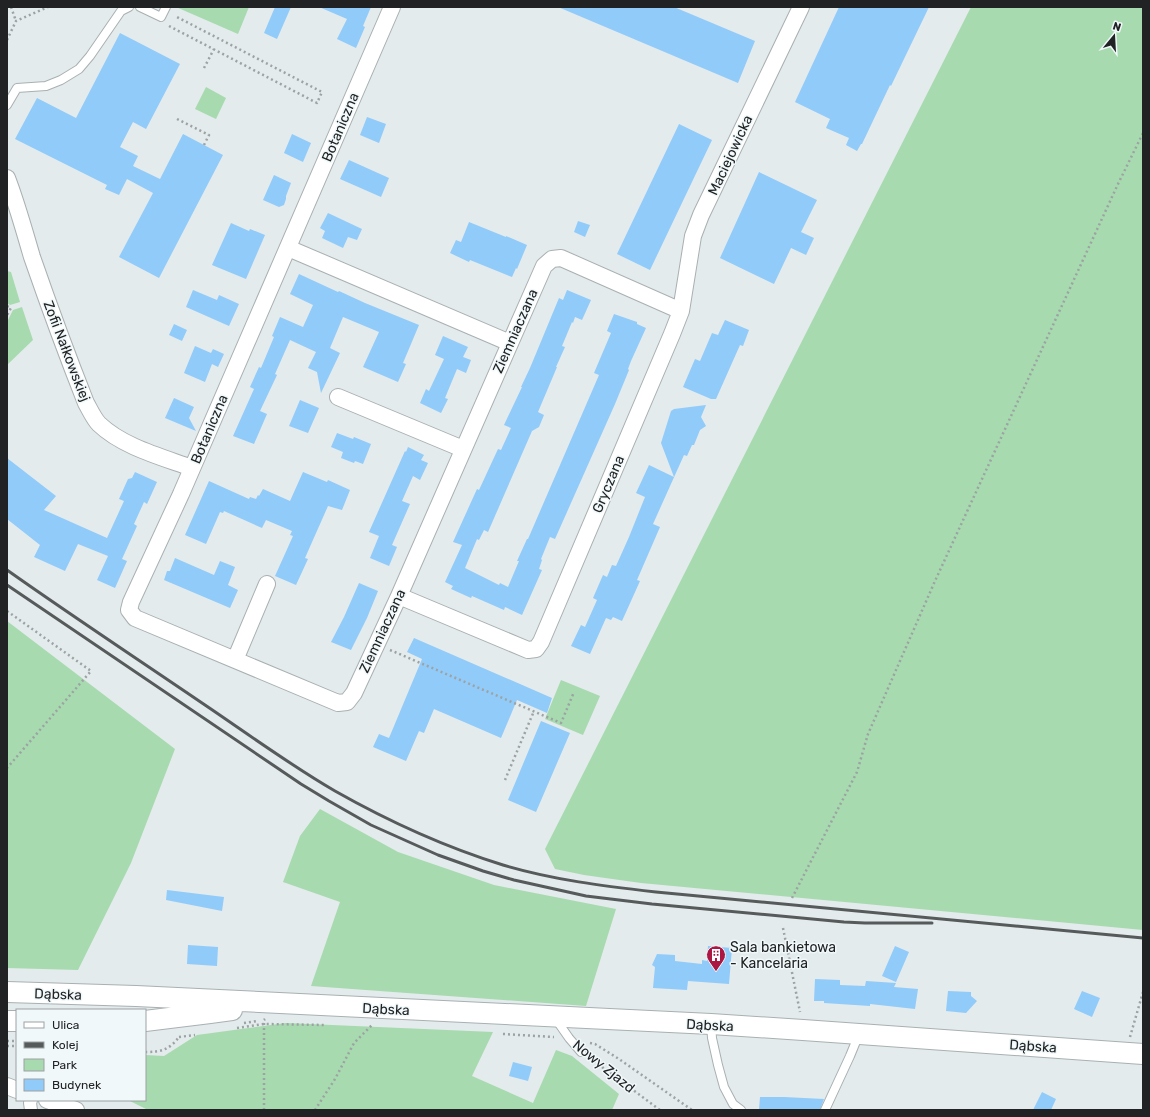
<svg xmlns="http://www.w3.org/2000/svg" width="1150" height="1117" viewBox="0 0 1150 1117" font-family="Rubik,sans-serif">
<rect width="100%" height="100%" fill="#e3ebec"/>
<path fill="#a7daaf" d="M176 7H249L238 34Z
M971 7H1143V930L641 883 584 875 555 869 545 849Z
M206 87 226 98 216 119 195 109Z
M7 271 11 272 20 302 10 305 7 303Z
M22 307 33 340 7 365V322L13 310Z
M7 621 175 749 131 863 78 970 7 968Z
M561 680 600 696 583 735 545 719Z
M320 809 398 852 494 885 616 909 586 1006 311 986 340 902 283 882 300 836Z
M286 1023 493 1032 472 1076 533 1103 556 1050 572 1056 619 1094 612 1110H148L128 1100H145V1055L164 1056 197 1035Z"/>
<path fill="#91cbfa" d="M275 7H291L277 39 264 33Z
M319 7H371L363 26 365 27 356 48 337 39 347 19Z
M558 7H674L755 41 738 83Z
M839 7H929L891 86 890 85 862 144H861L857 151 846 145 849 138 826 128 830 119 795 102Z
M120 33 180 64 146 129 133 122 120 147 138 156 133 166 160 179 183 134 223 155 159 278 119 257 153 193 127 179 119 195 105 189 107 185 15 139 37 98 76 118Z
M367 117 386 124 379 143 360 135Z
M679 124 712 140 650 270 617 254Z
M292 134 311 143 303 162 284 153Z
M349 160 389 178 381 197 340 179Z
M759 172 817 200 801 232 814 238 806 255 791 248 774 284 720 258Z
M274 175 291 183 286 196V199L284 205 279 207 263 200Z
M328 213 362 229 357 240 348 237 343 248 322 238 325 231 320 228Z
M578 221 590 225 585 237 574 232Z
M469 222 506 237V236L527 245 517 269 516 268 512 277 470 260 469 262 450 253 456 240 461 242Z
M231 223 249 231 250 229 265 235 246 279 212 265Z
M299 274 338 292 339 291 365 303 419 325 403 363 406 364 398 382 363 367 379 332 343 317 330 348 340 353 321 393 317 372 308 368 316 352 290 340 275 374 277 375 260 411 267 414 254 444 233 436 254 389 250 387 259 367 261 368 274 337 272 336 280 317 303 327 313 305 290 294Z
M193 290 217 300 219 295 239 304 229 326 186 307Z
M567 290 591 300 582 320 575 317 573 323 572 322 562 346 565 347 556 367H557L538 412 544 415 539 427 532 431 488 532 484 530 479 540 477 539 465 568 499 585 500 583 508 587 519 561H517L527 539H528L599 375 594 373 611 333 607 331 614 314 637 322V324L646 328 631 361 628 369 629 370 615 404 555 539 550 537 541 559 542 560 539 569 542 570 522 615 505 607 504 610 472 596 471 598 451 589 453 586 445 582 462 545 453 542 477 489 479 490 498 449 501 450 511 428 504 425 522 387H521L530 368 559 298 563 300Z
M725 320 749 330 743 346 740 345 716 399H711L683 387 695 359 700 361 712 333 718 335Z
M174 324 187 330 182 341 169 335Z
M443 336 468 347 463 357 471 360 466 373 457 369 445 398 448 399 441 413 420 403 426 389 429 391 444 359 435 355Z
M195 346 211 353 213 349 224 354 218 367 212 364 205 382 184 373Z
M174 398 194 407 189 418 196 431 165 418Z
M300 400 319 408 308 433 289 426Z
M706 405 701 417 706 426 700 430 694 445H692L687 456 684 455 653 524 660 527 637 580 640 581 622 621 613 617 611 620 606 618 590 654 571 646 581 625 585 627 597 600 593 598 603 575 607 577 612 565 616 566 629 537 645 497 636 493 649 465 674 477 661 443 671 411 674 409Z
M337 433 353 439 354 437 371 444 363 464 355 461 354 463 341 458 343 452 331 447Z
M408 447 424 455 421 460 428 463 420 480 413 476 402 501 410 504 392 545 397 547 389 566 370 558 379 536 369 532 405 451 406 452Z
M7 458 56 496 44 510 107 538 124 501 119 499 128 479 132 478 135 472 157 482 147 504 144 502 134 524 137 526 122 559 127 561 115 588 97 580 108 556 78 544 65 571 34 557 40 545 7 519Z
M303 472 327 482 328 480 350 490 342 510 328 506 305 558 308 559 296 585 275 576 293 536 290 535 292 531 266 520 262 528 224 511 223 513 220 512 206 544 185 535 209 481 249 499 250 497 256 499 258 495 259 496 263 489 290 501Z
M175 558 214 575 220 561 235 567 228 585 238 590 230 608 164 580 167 571H170Z
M359 583 378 591 367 618 351 650 331 642 344 617Z
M414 638 552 698 547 713 517 700 501 738 434 709 424 733 419 731 406 761 373 747 379 734 389 738 422 659 407 652Z
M541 721 570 733 536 812 508 800Z
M167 890 224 897 222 911 166 900Z
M188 945 218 947 217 966 187 964Z
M708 946 732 948 729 984 688 981 687 990 653 988 655 967 652 965 657 954 675 955V961L702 964V960L707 961Z
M895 946 909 952 896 982 882 976Z
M815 979 840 980V985L865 986 866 981 896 983 894 987 918 989 915 1009 870 1004V1006L824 1003V1001H814Z
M948 991 971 992V996L977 1001 966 1013 946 1011Z
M1082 991 1100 998 1092 1017 1074 1009Z
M513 1062 532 1067 528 1081 509 1076Z
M1042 1092 1056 1099 1051 1110H1033Z
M760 1097H784L824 1099 820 1110H759Z"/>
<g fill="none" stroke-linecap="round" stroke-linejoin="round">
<defs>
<path id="service" d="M140 7 161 17 166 7
M7 105 17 88 46 86 61 80 79 69 90 56 121 11 129 7
M555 1018 569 1038 581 1052
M711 1024 712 1038 718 1065 724 1087 733 1104 741 1110
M825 1110 850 1056 859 1034"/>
<path id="pedestrian" d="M31 1100 30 1103 31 1110"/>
<path id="minor" d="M392 7 181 494 131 602 129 610 135 618 338 703 347 702 354 693 399 596 544 266 552 259 561 258 681 311 672 334 541 642 536 649 528 650 399 596
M7 178C17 204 24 230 32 257 49 306 67 355 86 403 90 410 94 419 99 424 123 447 162 457 192 468
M288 248 510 343
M681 311 693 236 701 215 801 7
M338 397 463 449
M235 660 267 584
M7 1086 17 1090
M47 1100 76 1110"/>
<path id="tertiary" d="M7 992 136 996 711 1024 803 1030 1143 1054
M7 1021H17
M145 1021 210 1013 232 1010"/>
</defs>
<use href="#service" stroke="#a9b0b2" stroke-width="10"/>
<use href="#pedestrian" stroke="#a9b0b2" stroke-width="14"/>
<use href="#minor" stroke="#a9b0b2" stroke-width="18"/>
<use href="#tertiary" stroke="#a9b0b2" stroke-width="22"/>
<path stroke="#9da2a3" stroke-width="2.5" stroke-dasharray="2 3" stroke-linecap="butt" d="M11 7 16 21
M169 26 317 103 322 92 175 16
M7 40 16 21 48 7
M204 68 214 49
M177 119 209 135 204 145
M7 306 11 308 7 315
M7 611 91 671 7 768
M390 650 561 723 574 692
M505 780 534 711
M792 898 857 772 868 734 935 581 1118 184 1143 133
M783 928 800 1012
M244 1023 257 1021
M237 1028 264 1024 326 1025
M503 1034 554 1037
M179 1037 195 1035
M1130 1037 1143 992
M7 1041H17
M590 1043 595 1044 619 1059 692 1110
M7 1046H17
M145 1052C161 1052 169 1050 179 1037
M590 1058 660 1110
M264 1110V1020L265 1019
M315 1110 335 1079 354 1043 372 1025"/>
<use href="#service" stroke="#fff" stroke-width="8"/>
<use href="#pedestrian" stroke="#fff" stroke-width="12"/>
<use href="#minor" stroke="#fff" stroke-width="16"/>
<use href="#tertiary" stroke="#fff" stroke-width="20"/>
<path stroke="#565a5b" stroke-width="3" d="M7 570C72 616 139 660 205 705 248 734 290 765 335 791 388 821 445 847 503 865 553 880 604 886 656 892L1143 938
M7 585 301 784 329 801 371 825 438 855 483 871 514 880 586 896 652 904 844 922 865 923H932"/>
</g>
<defs>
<symbol id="building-pin" viewBox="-11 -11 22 30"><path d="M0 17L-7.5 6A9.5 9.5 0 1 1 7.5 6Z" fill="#ab1643" stroke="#f0f8fa"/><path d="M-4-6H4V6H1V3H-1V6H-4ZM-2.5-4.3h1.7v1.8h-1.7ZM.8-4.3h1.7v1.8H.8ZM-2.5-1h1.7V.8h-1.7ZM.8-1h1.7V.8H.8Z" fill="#fff"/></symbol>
</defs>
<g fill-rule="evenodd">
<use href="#building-pin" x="705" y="944" width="22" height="30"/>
</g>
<g text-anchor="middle" stroke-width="3" stroke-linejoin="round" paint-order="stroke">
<g font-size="14" fill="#202223" stroke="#f0f8fa">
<text transform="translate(340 127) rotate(-67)" y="5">Botaniczna</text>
<text transform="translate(730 155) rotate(-65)" y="5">Maciejowicka</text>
<text transform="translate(515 331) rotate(-66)" y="5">Ziemniaczana</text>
<text transform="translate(67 351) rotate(69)" y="5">Zofii Nałkowskiej</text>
<text transform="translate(209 429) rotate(-67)" y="5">Botaniczna</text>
<text transform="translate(608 484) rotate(-67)" y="5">Gryczana</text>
<text transform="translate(382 631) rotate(-65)" y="5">Ziemniaczana</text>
<text transform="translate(58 994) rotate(2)" y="5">Dąbska</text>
<text transform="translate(386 1009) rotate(3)" y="5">Dąbska</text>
<text transform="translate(710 1025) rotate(3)" y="5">Dąbska</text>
<text transform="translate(1033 1046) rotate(4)" y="5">Dąbska</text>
<text transform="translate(604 1066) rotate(39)" y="5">Nowy Zjazd</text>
</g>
<g font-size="14" fill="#202223" stroke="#f0f8fa" text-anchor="start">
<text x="730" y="952">Sala bankietowa<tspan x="730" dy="16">- Kancelaria</tspan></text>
</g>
</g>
<rect width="1150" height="1117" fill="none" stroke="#202223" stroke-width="16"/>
<rect x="16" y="1009" width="130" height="92" fill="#f0f8fa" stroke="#9da2a4"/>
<rect x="24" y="1022" width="20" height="6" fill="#ffffff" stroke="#9da2a4"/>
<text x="52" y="1029" font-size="12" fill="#202223">Ulica</text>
<rect x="24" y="1042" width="20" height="6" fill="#565a5b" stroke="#9da2a4"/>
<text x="52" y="1049" font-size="12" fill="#202223">Kolej</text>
<rect x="24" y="1059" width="20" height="12" fill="#a7daaf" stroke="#9da2a4"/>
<text x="52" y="1069" font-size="12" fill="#202223">Park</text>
<rect x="24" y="1079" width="20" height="12" fill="#91cbfa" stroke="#9da2a4"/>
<text x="52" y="1089" font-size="12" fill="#202223">Budynek</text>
<g transform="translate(1114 36) rotate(18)" stroke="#f0f8fa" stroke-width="3" paint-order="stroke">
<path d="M0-3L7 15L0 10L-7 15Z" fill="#202223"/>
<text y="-6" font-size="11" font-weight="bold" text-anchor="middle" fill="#202223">N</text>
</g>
</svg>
